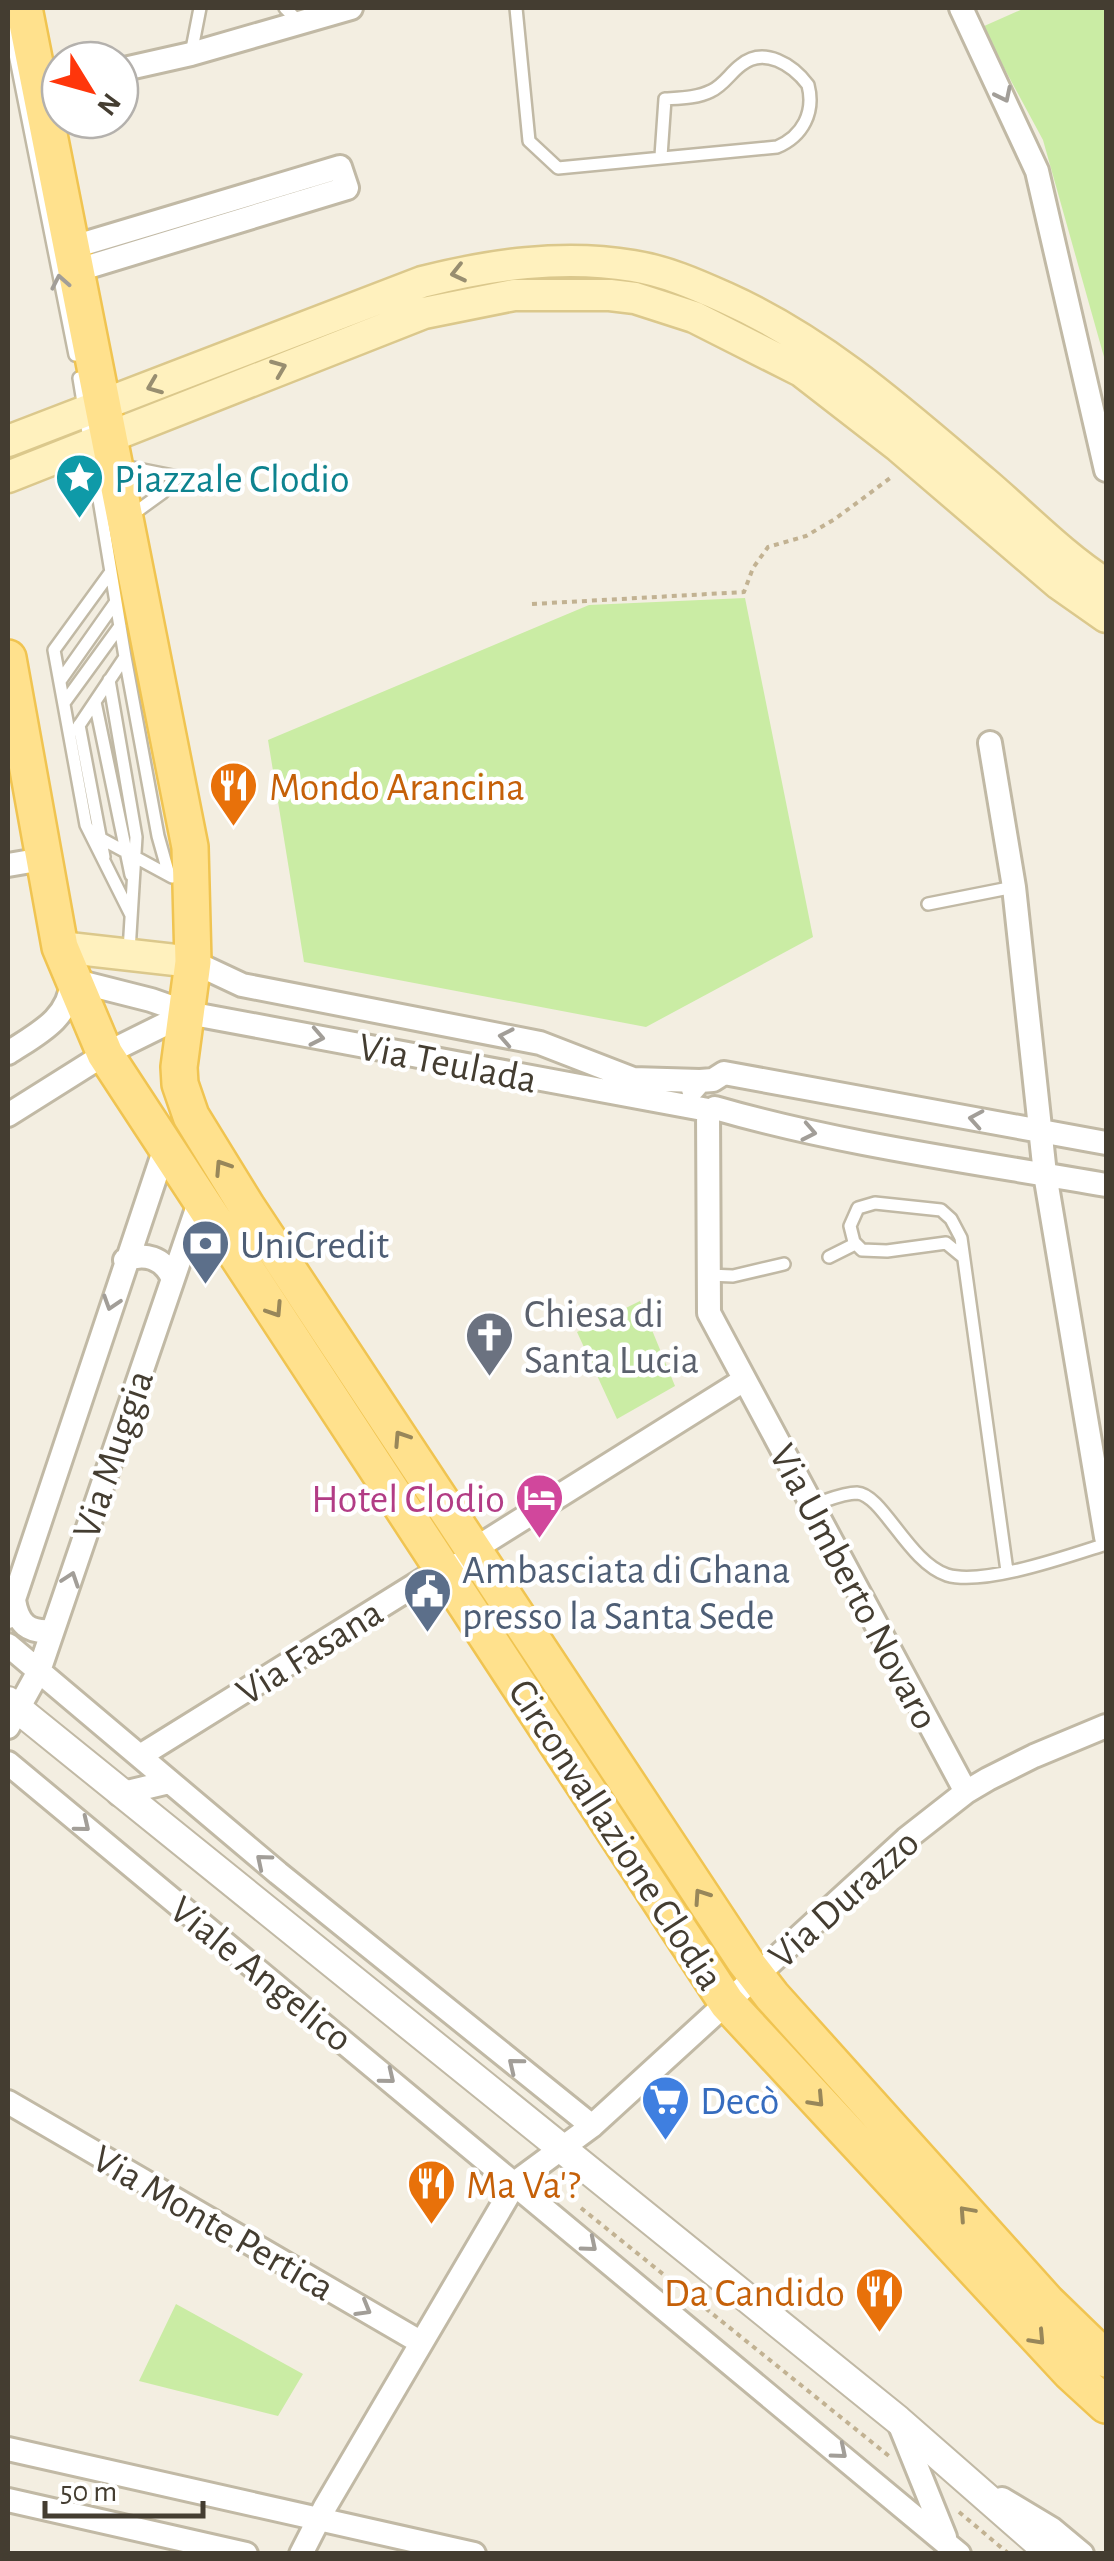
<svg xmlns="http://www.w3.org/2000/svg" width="1114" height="2561" viewBox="0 0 1114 2561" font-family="'Alegreya Sans',sans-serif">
<rect width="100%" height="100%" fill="#f3eee1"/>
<path fill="#caeca4" d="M1025 8H1106V364L1043 140 982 27Z
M745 598 813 937 646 1027 304 962 268 740 589 605Z
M640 1301 675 1386 617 1419 577 1332Z
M176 2304 303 2374 278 2416 139 2381Z"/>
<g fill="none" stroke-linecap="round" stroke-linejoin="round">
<defs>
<path id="service" d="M285 8 300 23
M516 8 529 141 558 168 777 147C803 136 815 112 808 85 793 65 764 46 741 65 730 73 724 85 711 91 697 98 680 98 665 99L661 156
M8 19 75 355
M191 54 200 8
M79 378 125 657 158 836 169 875
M118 465 178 477
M129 517 162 493 178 477
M110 573 54 650 86 825 131 915
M109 680 136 837 129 951
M60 681 115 603
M95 702 131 875
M64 703 120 626
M79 725 104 857
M76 730 125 657
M100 838 172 877
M928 904 1014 887
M829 1257 855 1244
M963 1257 946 1243 887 1251 862 1250 854 1242 850 1226 858 1208 875 1203 941 1210 951 1219 961 1238 1007 1571
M708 1275 733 1276 784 1264
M812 1505C826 1501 842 1493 857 1493 882 1494 909 1563 947 1575 984 1586 1068 1556 1106 1544"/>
<path id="minor" d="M961 8 1037 171 1106 470
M120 70 191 54 351 8
M73 247 340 167 347 188 78 270
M990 743 1014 887 1045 1174 1106 1537
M8 865 43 859
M193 962 242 985 540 1043 633 1079 700 1081
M8 1053C37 1034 70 1019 72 980L151 1000 188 1013 708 1110
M693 1089 700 1081 713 1080 724 1073 1106 1143
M715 1108C843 1145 976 1162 1106 1185
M708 1110 709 1313 966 1792
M8 1115 105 1054 188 1013
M125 1260C145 1252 163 1258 172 1277
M473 1550 744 1380
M14 1600C18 1624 28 1633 52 1631
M8 1617 166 1145
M8 1645 278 1873 592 2126
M8 1727 39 1671 201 1197
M140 1756 444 1567 455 1565
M8 1763 959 2554
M119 1794 169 1782
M8 2102 420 2342
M899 2423 945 2537
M8 2449 474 2554
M1002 2499 1052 2529 1082 2554
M8 2500 246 2554
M301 2554 325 2507 516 2182 592 2126 906 1839 966 1792 988 1779 1034 1756 1106 1726"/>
<path id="tertiary" d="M8 1701 898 2420 1051 2554"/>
<path id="secondary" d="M8 441 422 282C490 265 562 254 633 266 665 271 695 284 726 298 824 342 902 412 984 482 1024 516 1062 556 1106 584
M8 477 424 313 514 295H610L635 298 694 317 801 371 899 447 1059 584 1106 617
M60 947 193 962"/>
<path id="primary" d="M24 8 190 847 193 962 179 1067 180 1084 191 1116 247 1207 745 1961 772 1996 1047 2302 1106 2359
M8 658 60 947 105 1054 727 2003 1070 2372 1106 2405"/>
</defs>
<use href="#service" stroke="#c1b9a5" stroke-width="16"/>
<use href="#minor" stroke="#c1b9a5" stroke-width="28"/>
<use href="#tertiary" stroke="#c1b9a5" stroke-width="32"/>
<use href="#secondary" stroke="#dbc88c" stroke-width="35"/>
<use href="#primary" stroke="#f0c451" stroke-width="40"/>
<path stroke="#c2b292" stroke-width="4" stroke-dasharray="5 5" stroke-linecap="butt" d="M532 604 744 592 753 568 768 547 806 536 835 519 893 476
M581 2208 889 2456
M959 2512 1009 2554"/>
<use href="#service" stroke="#fff" stroke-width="11"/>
<use href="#minor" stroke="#fff" stroke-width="22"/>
<use href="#tertiary" stroke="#fff" stroke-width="28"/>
<use href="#secondary" stroke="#fff1be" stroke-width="30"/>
<use href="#primary" stroke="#ffe18d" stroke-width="35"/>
</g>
<defs><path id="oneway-chevron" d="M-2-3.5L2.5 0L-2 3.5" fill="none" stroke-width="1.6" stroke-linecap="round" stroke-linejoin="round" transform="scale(2.5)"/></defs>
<g stroke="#a29e98">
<use href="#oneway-chevron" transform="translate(1004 95) rotate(64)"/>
<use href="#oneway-chevron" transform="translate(60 282) rotate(-101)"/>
<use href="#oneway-chevron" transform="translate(317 1037) rotate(11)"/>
<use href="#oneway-chevron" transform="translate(506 1037) rotate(-169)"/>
<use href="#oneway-chevron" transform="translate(976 1119) rotate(-170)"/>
<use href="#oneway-chevron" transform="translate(809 1132) rotate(11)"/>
<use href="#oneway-chevron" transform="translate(111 1303) rotate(108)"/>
<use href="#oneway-chevron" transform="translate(71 1579) rotate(-71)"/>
<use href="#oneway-chevron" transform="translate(83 1825) rotate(39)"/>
<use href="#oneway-chevron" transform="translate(263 1861) rotate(-140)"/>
<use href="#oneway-chevron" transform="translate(515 2065) rotate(-141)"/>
<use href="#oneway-chevron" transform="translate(388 2077) rotate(39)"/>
<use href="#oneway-chevron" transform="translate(590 2245) rotate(40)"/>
<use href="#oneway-chevron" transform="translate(364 2309) rotate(30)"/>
<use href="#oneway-chevron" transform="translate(840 2452) rotate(40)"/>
</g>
<g stroke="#988e70">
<use href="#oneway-chevron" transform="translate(458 273) rotate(167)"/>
<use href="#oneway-chevron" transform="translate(279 368) rotate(-22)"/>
<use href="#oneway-chevron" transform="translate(154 386) rotate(158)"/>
</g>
<g stroke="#98875a">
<use href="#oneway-chevron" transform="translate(222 1167) rotate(-123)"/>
<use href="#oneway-chevron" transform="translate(275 1310) rotate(57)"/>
<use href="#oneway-chevron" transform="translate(401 1438) rotate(-123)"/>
<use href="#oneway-chevron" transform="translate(701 1896) rotate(-124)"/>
<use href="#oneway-chevron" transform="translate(817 2100) rotate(47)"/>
<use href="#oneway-chevron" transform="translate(966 2213) rotate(-132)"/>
<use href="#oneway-chevron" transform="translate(1038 2338) rotate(47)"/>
</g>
<defs>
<symbol id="sight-pin" viewBox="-11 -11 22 30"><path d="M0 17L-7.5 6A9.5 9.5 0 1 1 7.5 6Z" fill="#0f9aa8" stroke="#fff"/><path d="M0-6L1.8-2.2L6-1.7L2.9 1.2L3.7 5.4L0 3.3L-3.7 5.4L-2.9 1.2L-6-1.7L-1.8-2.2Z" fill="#fff"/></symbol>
<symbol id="restaurant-pin" viewBox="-11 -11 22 30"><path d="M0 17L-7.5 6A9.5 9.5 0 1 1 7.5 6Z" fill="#e8710a" stroke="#fff"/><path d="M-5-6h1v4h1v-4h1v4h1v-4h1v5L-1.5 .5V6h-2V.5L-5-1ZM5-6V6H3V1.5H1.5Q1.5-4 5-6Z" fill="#fff"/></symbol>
<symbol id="bank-pin" viewBox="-11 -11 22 30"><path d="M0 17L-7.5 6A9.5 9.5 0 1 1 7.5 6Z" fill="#5c6f8a" stroke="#fff"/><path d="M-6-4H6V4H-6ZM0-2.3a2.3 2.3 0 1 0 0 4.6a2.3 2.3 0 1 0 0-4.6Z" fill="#fff"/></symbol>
<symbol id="church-pin" viewBox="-11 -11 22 30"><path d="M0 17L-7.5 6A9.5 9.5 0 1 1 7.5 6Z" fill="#6b7280" stroke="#fff"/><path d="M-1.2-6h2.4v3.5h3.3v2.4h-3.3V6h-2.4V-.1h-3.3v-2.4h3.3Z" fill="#fff"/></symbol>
<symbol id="hotel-pin" viewBox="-11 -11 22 30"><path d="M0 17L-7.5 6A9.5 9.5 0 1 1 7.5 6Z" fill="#d1479c" stroke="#fff"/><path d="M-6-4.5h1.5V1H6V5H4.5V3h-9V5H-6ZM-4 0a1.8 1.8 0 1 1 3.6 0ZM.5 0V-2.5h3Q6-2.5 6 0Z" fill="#fff"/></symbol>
<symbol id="civic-pin" viewBox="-11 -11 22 30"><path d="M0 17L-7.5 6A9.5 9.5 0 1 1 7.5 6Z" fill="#5c6f8a" stroke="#fff"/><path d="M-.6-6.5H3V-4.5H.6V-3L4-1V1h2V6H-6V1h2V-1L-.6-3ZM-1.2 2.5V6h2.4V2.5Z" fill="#fff"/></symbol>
<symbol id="supermarket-pin" viewBox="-11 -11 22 30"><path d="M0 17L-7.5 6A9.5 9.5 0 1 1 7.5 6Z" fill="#3f7fe0" stroke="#fff"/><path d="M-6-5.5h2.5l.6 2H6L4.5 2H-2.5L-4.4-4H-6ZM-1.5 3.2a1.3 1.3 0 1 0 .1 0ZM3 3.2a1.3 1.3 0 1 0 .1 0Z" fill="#fff"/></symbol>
</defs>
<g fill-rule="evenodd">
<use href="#sight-pin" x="52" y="450" width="55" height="75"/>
<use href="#restaurant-pin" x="206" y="758" width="55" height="75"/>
<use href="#bank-pin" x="178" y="1216" width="55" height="75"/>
<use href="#church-pin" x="462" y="1308" width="55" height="75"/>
<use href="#hotel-pin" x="512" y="1470" width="55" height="75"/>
<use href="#civic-pin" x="400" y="1564" width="55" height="75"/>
<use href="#supermarket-pin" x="638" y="2072" width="55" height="75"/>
<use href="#restaurant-pin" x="404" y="2156" width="55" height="75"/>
<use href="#restaurant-pin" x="852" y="2264" width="55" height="75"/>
</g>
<g text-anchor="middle" stroke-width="9" stroke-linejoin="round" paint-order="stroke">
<g font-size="40" fill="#0d838f" stroke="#fff" text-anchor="start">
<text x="114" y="492">Piazzale Clodio</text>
</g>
<g font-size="40" fill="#c56008" stroke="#fff" text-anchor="start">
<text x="269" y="800">Mondo Arancina</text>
<text x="466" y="2198">Ma Va'?</text>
<text x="845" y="2306" text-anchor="end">Da Candido</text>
</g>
<g font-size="40" fill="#443d31" stroke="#fff">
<text transform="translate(448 1062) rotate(11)" y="14">Via Teulada</text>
<text transform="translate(112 1454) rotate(-71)" y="14">Via Muggia</text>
<text transform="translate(855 1586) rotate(62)" y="14">Via Umberto Novaro</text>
<text transform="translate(309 1651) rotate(-32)" y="14">Via Fasana</text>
<text transform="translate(617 1834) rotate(57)" y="14">Circonvallazione Clodia</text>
<text transform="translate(843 1898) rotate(-42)" y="14">Via Durazzo</text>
<text transform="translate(262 1973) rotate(39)" y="14">Viale Angelico</text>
<text transform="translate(214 2222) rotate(30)" y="14">Via Monte Pertica</text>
</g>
<g font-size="40" fill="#4e5e75" stroke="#fff" text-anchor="start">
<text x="240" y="1258">UniCredit</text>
<text x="462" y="1583">Ambasciata di Ghana<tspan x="462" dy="46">presso la Santa Sede</tspan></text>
</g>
<g font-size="40" fill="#5b616d" stroke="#fff" text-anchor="start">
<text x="524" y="1327">Chiesa di<tspan x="524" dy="46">Santa Lucia</tspan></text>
</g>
<g font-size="40" fill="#b23c85" stroke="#fff" text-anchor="end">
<text x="505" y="1512">Hotel Clodio</text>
</g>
<g font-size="40" fill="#366cbe" stroke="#fff" text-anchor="start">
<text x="700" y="2114">Decò</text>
</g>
</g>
<rect width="1114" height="2561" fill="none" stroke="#443d31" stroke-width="20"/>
<g transform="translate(90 90) rotate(127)"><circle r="48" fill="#ffffff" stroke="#b4b1ad" stroke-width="2.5"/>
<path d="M0-8L18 38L0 25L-18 38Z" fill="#ff360b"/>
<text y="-15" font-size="28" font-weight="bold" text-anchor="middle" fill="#443d31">N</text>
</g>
<path d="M45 2501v15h158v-15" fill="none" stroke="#443d31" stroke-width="5"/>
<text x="60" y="2501" font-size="30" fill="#443d31" stroke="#ffffff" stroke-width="8" paint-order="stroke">50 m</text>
</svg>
